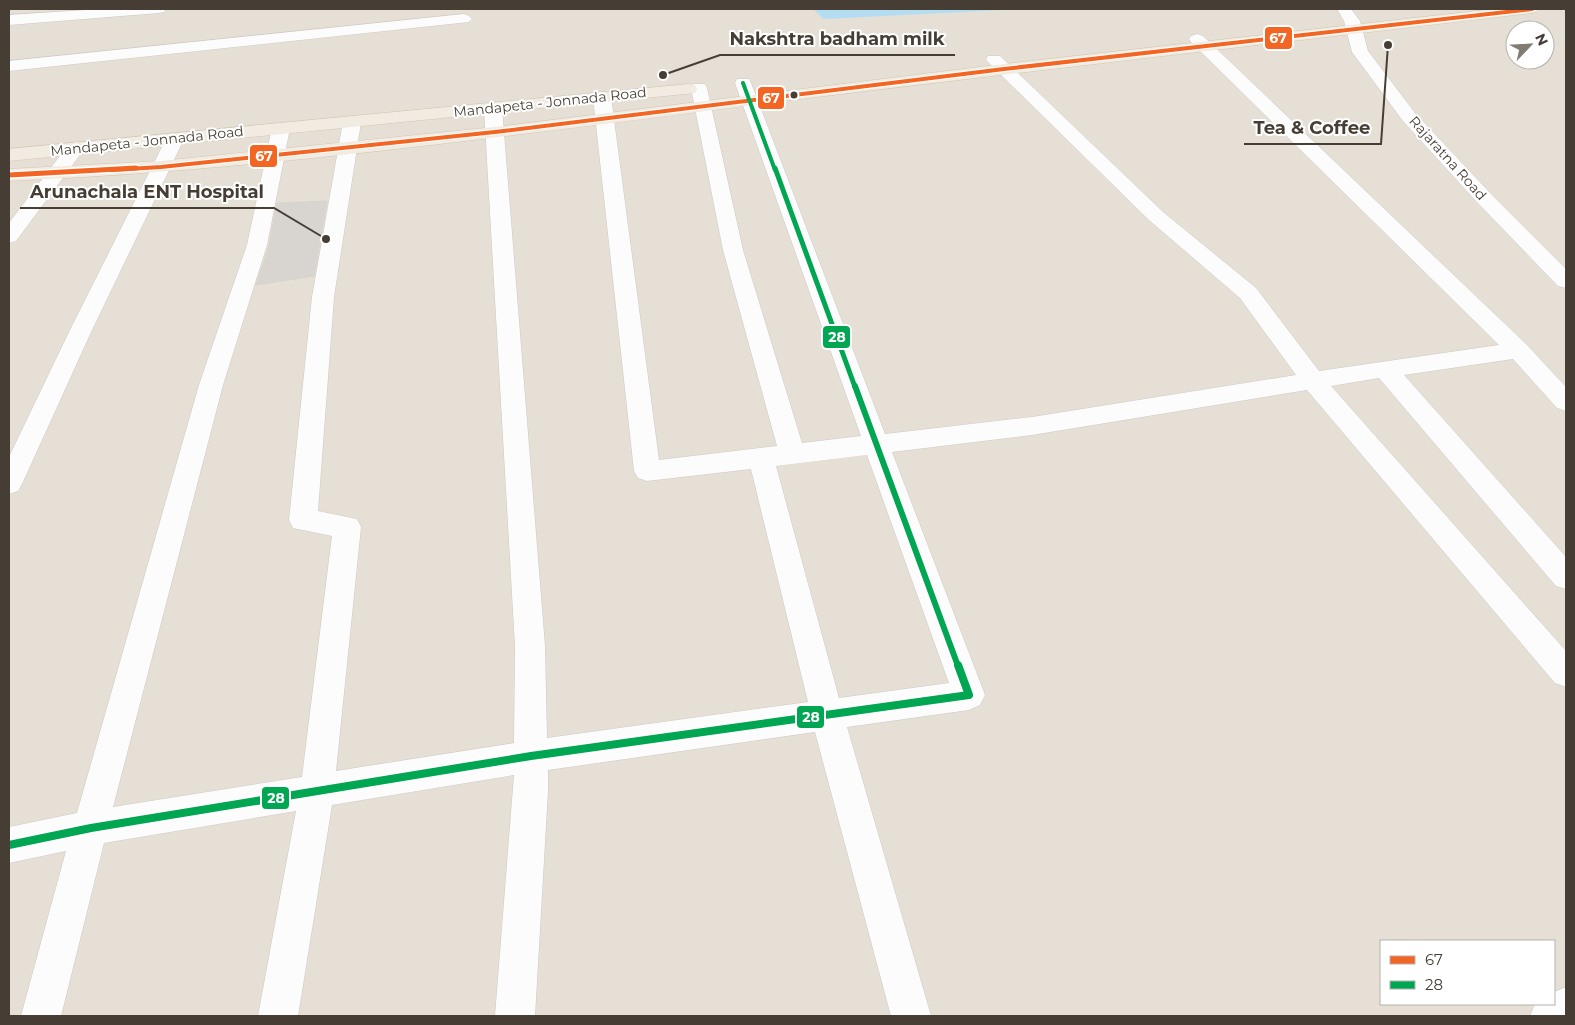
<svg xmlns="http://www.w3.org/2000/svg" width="1575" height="1025" viewBox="0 0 1575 1025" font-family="Montserrat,sans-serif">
<rect width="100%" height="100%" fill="#f0ede8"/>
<path fill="#e5dfd5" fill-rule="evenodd" d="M9 9H1566V1016H9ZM1515 30H1545V60H1515ZM1381 941H1554V1004H1381Z"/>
<path fill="#b5ddf1" d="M813 9H1021L824 19Z"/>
<path fill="#d8d4cf" stroke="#d8d4ce" d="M327 201 314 276 256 285 269 246 277 203Z"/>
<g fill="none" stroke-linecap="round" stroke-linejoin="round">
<defs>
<path id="minor" d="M101 9H166L164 12 159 13 9 25V15Z
M1337 9H1351L1360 21 1368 51 1415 113 1490 193 1566 269V288L1558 286 1476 201 1403 121 1352 52 1344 21Z
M464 14 469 16 472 19 469 22 9 71V61Z
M1197 34 1203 36 1526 344 1566 387V411L1557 408 1513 359 1404 375 1566 557V589L1556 586 1379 378 1331 386 1566 651V687L1555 683 1307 390 1032 435 892 452 985 695 980 705 969 710 847 727 931 1016H891L815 732 548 770V791L535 1016H495L514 775 332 805 298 1016H258L296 811 104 843 61 1016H21L66 851 9 863V827L77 813 199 385 247 245 272 128 275 124 281 123 287 124 290 128 267 245 223 385 113 807 302 777 332 536 293 528 289 520 312 297 343 122 346 118 352 117 358 118 361 122 334 297 318 511 357 519 361 527 336 771 514 743 515 646 484 108 487 104 493 103 499 104 502 108 545 646 547 738 808 702 751 469 647 481 638 478 634 471 593 97 596 93 602 92 608 93 611 97 659 460 777 446 723 250 691 88 693 84H705L707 88 743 250 802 443 861 436 735 83 737 79H749L751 83 885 434 1032 417 1296 375 1240 298 1149 220 988 62 986 59 988 56H1000L1163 212 1256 288 1319 371 1499 345 1191 42 1189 39 1191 36ZM867 455 949 683 839 698 776 466Z
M175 134 181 135 184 139 92 330 22 484 18 491 9 494V457L70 330 166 139 169 135Z
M76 142 83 144 85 148 16 241 9 243V223L69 144Z
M1566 987V1016H1530L1535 1004H1554V992Z"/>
<path id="major" d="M1494 9H1539L1537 12 1532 13C1277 43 1022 72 767 103 515 135 263 170 9 181V169L161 161 495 127 1004 64Z
M689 84 695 85 697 89 695 93 9 161V149Z"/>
</defs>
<use href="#minor" stroke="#cdc9c4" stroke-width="1"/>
<use href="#major" stroke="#d4c8b4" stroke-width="1"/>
<use href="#minor" fill="#fdfcfc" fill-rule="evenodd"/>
<use href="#major" fill="#f1ebe2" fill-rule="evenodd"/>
<defs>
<path id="bus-1-far1" d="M112 170 161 167 495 132 1004 69 1532 9"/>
<path id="bus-1" d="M9 175 136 168"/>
<path id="bus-2-far3" d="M743 83 775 170"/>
<path id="bus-2-far2" d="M775 168 855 387"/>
<path id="bus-2-far1" d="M855 386 958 666"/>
<path id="bus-2" d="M9 845 91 828 531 756 969 695 958 665"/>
</defs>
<use href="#bus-1-far1" stroke="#fff" stroke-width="6"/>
<use href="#bus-1" stroke="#fff" stroke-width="8"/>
<use href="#bus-2-far3" stroke="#fff" stroke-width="6"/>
<use href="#bus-2-far2" stroke="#fff" stroke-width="8"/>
<use href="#bus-2-far1" stroke="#fff" stroke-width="10"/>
<use href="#bus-2" stroke="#fff" stroke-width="12"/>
<use href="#bus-1-far1" stroke="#f26522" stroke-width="4"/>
<use href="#bus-1" stroke="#f26522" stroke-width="5"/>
<use href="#bus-2-far3" stroke="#00a651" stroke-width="4"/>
<use href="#bus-2-far2" stroke="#00a651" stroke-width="5"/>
<use href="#bus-2-far1" stroke="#00a651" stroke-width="6"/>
<use href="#bus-2" stroke="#00a651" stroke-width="8"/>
</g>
<circle fill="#463e34" stroke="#fff" stroke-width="2" cx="794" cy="95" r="4.5"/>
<g text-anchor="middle" stroke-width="4" stroke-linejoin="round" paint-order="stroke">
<g font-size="14" fill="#463e34" stroke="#fff">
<text transform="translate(550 102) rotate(-6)" y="5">Mandapeta - Jonnada Road</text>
<text transform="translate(147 141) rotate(-6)" y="5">Mandapeta - Jonnada Road</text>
<text transform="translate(1448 158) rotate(48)" y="5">Rajaratna Road</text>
</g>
</g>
<path fill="none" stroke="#463e34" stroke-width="2" d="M663 75L720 55H955M1388 45L1381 144H1244M326 239L274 208H20"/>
<g fill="#463e34" stroke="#fff" stroke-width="2">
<circle cx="663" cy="75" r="5"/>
<circle cx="1388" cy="45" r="5"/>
<circle cx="326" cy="239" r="5"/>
</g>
<g font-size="18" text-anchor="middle" font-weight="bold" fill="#463e34" stroke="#fff" stroke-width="4" stroke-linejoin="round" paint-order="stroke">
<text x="837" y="45">Nakshtra badham milk</text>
<text x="1312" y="134">Tea &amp; Coffee</text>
<text x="147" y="198">Arunachala ENT Hospital</text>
</g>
<g stroke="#fff" stroke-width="2">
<rect x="1264" y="26" width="29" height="24" rx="5" fill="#f26522"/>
<rect x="757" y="86" width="28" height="24" rx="5" fill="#f26522"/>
<rect x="249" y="144" width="29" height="24" rx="5" fill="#f26522"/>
<rect x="822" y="325" width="29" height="24" rx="5" fill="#00a651"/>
<rect x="796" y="705" width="29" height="24" rx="5" fill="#00a651"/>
<rect x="261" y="786" width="29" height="24" rx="5" fill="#00a651"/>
</g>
<g font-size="14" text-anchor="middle" font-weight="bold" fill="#fff">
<text x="1278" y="43">67</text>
<text x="771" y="103">67</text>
<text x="264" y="161">67</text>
<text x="837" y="342">28</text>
<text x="811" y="722">28</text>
<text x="276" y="803">28</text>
</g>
<rect width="1575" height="1025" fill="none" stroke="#463e34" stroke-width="20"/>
<rect x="1380" y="940" width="175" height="65" fill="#ffffff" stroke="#b5b2ae"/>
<rect x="1390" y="956" width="25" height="8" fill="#f26522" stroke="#b5b2ae"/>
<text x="1425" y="965" font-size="15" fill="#463e34">67</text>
<rect x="1390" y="981" width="25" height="8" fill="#00a651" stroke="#b5b2ae"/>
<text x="1425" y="990" font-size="15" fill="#463e34">28</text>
<g transform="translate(1530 45) rotate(65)"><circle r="24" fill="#ffffff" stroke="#b5b2ae"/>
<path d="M0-4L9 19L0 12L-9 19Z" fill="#827b73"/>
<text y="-8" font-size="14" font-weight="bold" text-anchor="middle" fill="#463e34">N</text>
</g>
</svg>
